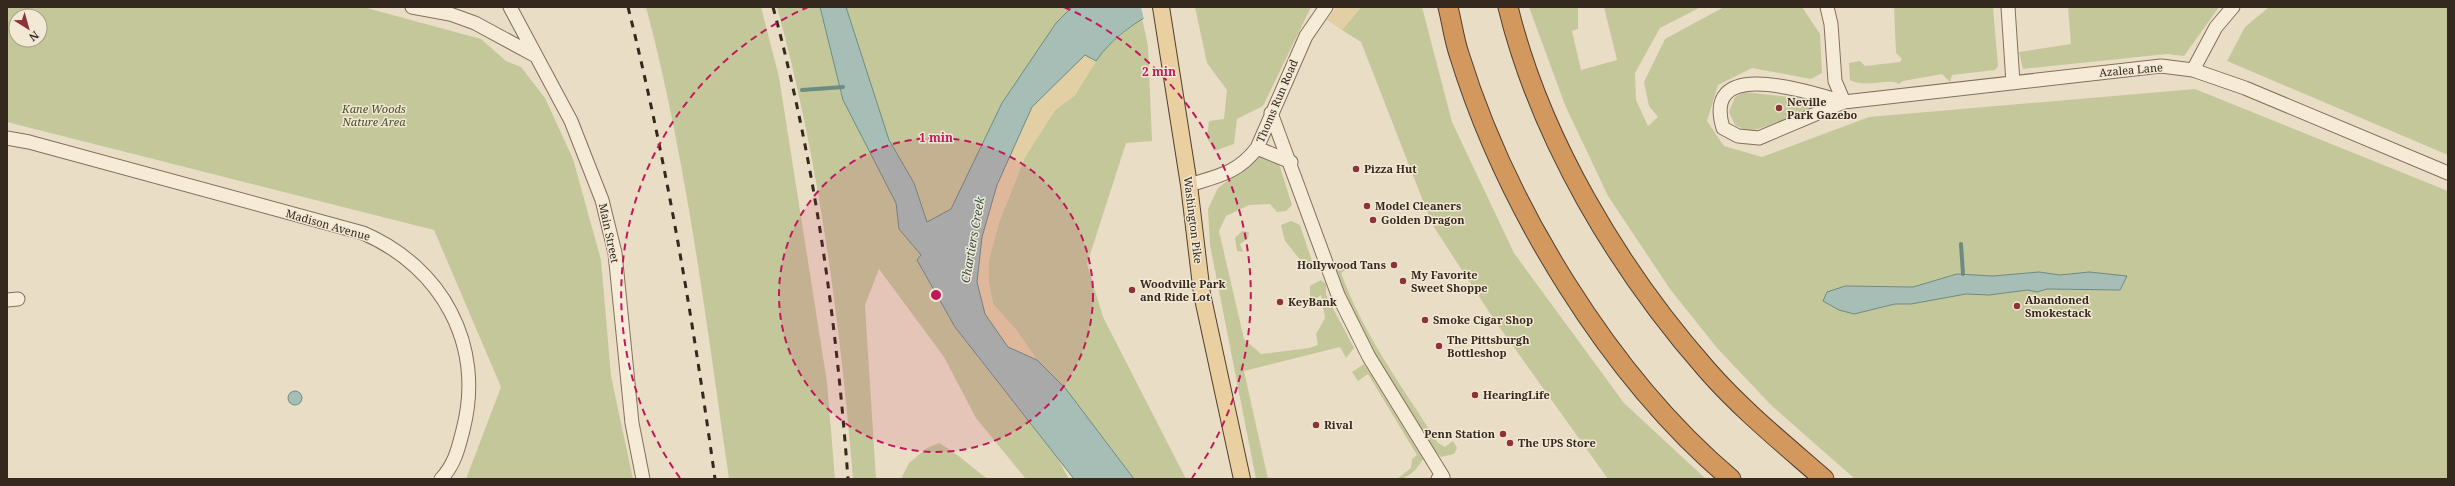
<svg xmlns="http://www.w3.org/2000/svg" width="2455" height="486" viewBox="0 0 2455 486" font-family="'Noto Serif',serif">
<rect width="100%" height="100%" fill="#eaddc5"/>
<path fill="#c4c79a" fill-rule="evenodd" d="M7 7H363L481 39 506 61 521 67 545 98 573 159 601 260 611 376 633 479H466L501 387 434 230 7 122ZM16 16H40V40H16Z
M646 7H761L779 77 827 382 835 479H729C706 321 687 161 646 7Z
M777 7H820L843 100 896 203 899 229 921 255 955 327 1058 459 1069 479H1026L976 418 944 357 879 269 865 305 876 479H853C840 321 819 160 777 7Z
M846 7H1072L1056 23 1002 103 951 209 927 222 914 183 889 140Z
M1195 7H1311L1263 106 1237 119 1234 144 1214 151 1207 138 1209 121 1224 119 1227 90 1207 63Z
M1361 7H1422L1452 122 1514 253 1624 403 1706 479H1608L1495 321 1432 224 1361 42 1342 30Z
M1529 7H1578V29L1572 31 1581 70 1617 60 1604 7H1701L1660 28 1635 73 1636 100 1648 126 1658 117 1649 106 1644 82 1665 39 1724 7H1802L1820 34 1822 73 1811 79 1752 68 1718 85 1707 121 1724 146 1762 157 1869 117 2195 89 2448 191V479H1855L1772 406 1717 348 1670 289 1608 196 1565 105Z
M1894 7H1993L1998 66 1995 70 1952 75 1950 82 1942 74 1903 81 1899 84C1888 77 1867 89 1850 80L1849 63 1860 61 1865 66 1900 62 1902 59 1896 53Z
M2068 7H2219L2184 56 2167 54 2023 69 2019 52 2071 44Z
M2269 7H2448V155L2227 61 2245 27Z
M1142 18 1148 46 1152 141 1126 143 1087 264 1103 317 1186 479H1134L1066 389 1037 360 1017 331 993 304 989 284V259L999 222 1025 157 1055 110 1075 95 1103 50Z
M1745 92 1824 101 1825 103 1822 107 1758 129 1747 131 1735 125 1729 112 1735 97Z
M1261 156 1279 164 1292 205 1286 211 1277 212 1270 204 1249 205 1226 216 1219 231 1244 339 1261 354 1309 348 1318 345 1316 334 1325 318 1321 295 1313 301 1310 297V286L1321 280 1326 284V295L1354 348 1346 358 1340 347 1244 371 1268 479H1256L1210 245 1208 209 1218 188Z
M1291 221 1300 225 1313 264 1306 267 1285 241 1281 225Z
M1242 231 1249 232 1248 238 1240 244 1243 252 1237 251 1235 238Z
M1345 263 1348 268 1341 273C1363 334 1403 388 1438 443L1445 447 1453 441 1457 448 1454 454 1441 457 1434 450 1357 325 1334 274 1335 267Z
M1364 364 1423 459C1417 469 1409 479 1397 479L1411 468 1412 459 1417 455 1368 374 1358 381 1352 372Z
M939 443C957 453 971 467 988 479H901L909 463 927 448Z"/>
<path fill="#e3cfa4" d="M1336 7H1361L1342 30 1327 20Z
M1085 55 1096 61 1075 95 1055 110 1025 157 999 222 989 259V284L993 304 1017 331 1037 360 1008 347 985 314 977 282 982 237 997 185 1032 107Z"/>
<path fill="#a6beb5" stroke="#6e8b82" d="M820 7H846L889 140 914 183 927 222 951 209 1002 103 1056 23 1072 7H1162C1138 21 1112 37 1096 61L1085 55 1032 107 997 185 982 237 977 282 985 314 1008 347 1037 360 1066 389 1134 479H1074L955 327 917 260 921 255 899 229 896 203 843 100Z
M2039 272 2060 275 2089 272 2127 276 2120 290 2047 289 2037 292 2028 290 1989 295 1966 294 1911 304H1895L1854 314 1839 310 1823 301 1827 292 1845 286 1913 287 1957 274 1993 276Z
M288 398a7 7 0 1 1 14 0a7 7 0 1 1-14 0Z"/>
<path fill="#eaddc5" d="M1141 7H1164L1144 20Z"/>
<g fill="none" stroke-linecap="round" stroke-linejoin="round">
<path stroke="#6e8b82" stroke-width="4" d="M802 90 843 87
M1961 244 1963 274"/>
<defs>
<path id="minor" d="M412 7 450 14 475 23 536 56
M510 7 571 121 602 200 615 253 632 423 643 479
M1827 7 1831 24 1835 81 1844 102
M2008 7 2013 83
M2193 70 2216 27 2233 7
M1844 102C1811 93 1701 55 1723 128L1738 136 1759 138 1844 102 2161 66 2193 70 2245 88 2448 173
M1271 113 1338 295 1369 357 1443 477 1438 479
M7 138 29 142 363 233C442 267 485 345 463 430 458 449 455 464 441 479
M1257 148 1291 162
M1189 185C1218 176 1238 173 1257 148L1306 36 1326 7
M7 300 18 299"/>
<path id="major" d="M1161 7 1189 185 1202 294 1242 479"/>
<path id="highway" d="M1448 7C1452 23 1454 39 1459 54 1506 206 1609 376 1731 479
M1508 7C1540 138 1618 269 1707 370 1742 410 1784 444 1824 479"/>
</defs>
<use href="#minor" stroke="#836f5d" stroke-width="15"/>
<use href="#major" stroke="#513e30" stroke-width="18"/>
<use href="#highway" stroke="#513e30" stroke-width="21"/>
<use href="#minor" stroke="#f5ebd7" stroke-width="13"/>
<use href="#major" stroke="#eacfa0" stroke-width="16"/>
<use href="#highway" stroke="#d2985d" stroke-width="19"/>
<path stroke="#35281f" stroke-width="3" stroke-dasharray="7 7" stroke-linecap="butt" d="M628 7C667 163 693 320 715 479
M773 7C815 163 836 318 848 479"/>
</g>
<circle cx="936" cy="295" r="157" fill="#c2185b" fill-opacity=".12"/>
<g fill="none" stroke="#c2185b" stroke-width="2" stroke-dasharray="7 5">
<circle cx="936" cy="295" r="157"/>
<path d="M680 478A315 315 0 0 1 808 7M1064 7A315 315 0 0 1 1192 478"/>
</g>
<g fill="#8d3238" stroke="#f2e8d4" stroke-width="1.5">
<circle cx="1779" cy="108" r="4"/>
<circle cx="1356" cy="169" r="4"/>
<circle cx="1367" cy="206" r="4"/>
<circle cx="1373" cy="220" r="4"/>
<circle cx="1394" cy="265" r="4"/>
<circle cx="1403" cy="281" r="4"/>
<circle cx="1132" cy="290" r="4"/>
<circle cx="1280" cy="302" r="4"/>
<circle cx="2017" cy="306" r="4"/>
<circle cx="1425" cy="320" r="4"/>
<circle cx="1439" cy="346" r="4"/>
<circle cx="1475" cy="395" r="4"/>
<circle cx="1316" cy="425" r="4"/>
<circle cx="1503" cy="434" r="4"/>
<circle cx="1510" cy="443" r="4"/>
</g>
<g text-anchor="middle" stroke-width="3" stroke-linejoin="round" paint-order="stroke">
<g font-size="11" fill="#35281f" stroke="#f2e8d4">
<text transform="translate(2131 70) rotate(-5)" y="4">Azalea Lane</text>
<text transform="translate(1277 101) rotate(-67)" y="4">Thoms Run Road</text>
<text transform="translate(1193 220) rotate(83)" y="4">Washington Pike</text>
<text transform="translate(328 225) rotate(16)" y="4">Madison Avenue</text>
<text transform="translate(609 233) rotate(78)" y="4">Main Street</text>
</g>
<g font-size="11" font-weight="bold" fill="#35281f" stroke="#f2e8d4" text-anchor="start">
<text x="1787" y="106">Neville<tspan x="1787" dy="13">Park Gazebo</tspan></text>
<text x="1364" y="173">Pizza Hut</text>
<text x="1375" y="210">Model Cleaners</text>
<text x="1381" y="224">Golden Dragon</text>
<text x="1386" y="269" text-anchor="end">Hollywood Tans</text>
<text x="1411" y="279">My Favorite<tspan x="1411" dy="13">Sweet Shoppe</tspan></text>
<text x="1140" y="288">Woodville Park<tspan x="1140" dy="13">and Ride Lot</tspan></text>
<text x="2025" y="304">Abandoned<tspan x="2025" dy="13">Smokestack</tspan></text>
<text x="1288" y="306">KeyBank</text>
<text x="1433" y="324">Smoke Cigar Shop</text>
<text x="1447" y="344">The Pittsburgh<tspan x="1447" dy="13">Bottleshop</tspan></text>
<text x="1483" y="399">HearingLife</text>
<text x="1324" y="429">Rival</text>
<text x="1495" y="438" text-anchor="end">Penn Station</text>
<text x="1518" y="447">The UPS Store</text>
</g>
<g font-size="11" font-style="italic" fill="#474f28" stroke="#f2e8d4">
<text x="374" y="113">Kane Woods<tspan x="374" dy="13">Nature Area</tspan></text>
</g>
<g font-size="12" font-style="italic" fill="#30534f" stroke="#f2e8d4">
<text transform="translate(973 240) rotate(-80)" y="4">Chartiers Creek</text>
</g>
</g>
<circle cx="936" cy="295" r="6" fill="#c2185b" stroke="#f2e8d4" stroke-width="2"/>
<g font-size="12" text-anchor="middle" font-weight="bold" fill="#c2185b" stroke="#f2e8d4" stroke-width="3" stroke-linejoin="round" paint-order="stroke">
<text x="1159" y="76">2 min</text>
<text x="936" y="142">1 min</text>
</g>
<rect width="2455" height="486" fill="none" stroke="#35281f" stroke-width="16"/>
<g transform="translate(28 28) rotate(143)"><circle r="19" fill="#f2e8d4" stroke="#a69b8c"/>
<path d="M0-3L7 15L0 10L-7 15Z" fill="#8d3238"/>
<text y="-6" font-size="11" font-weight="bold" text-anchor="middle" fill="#35281f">N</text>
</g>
</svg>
